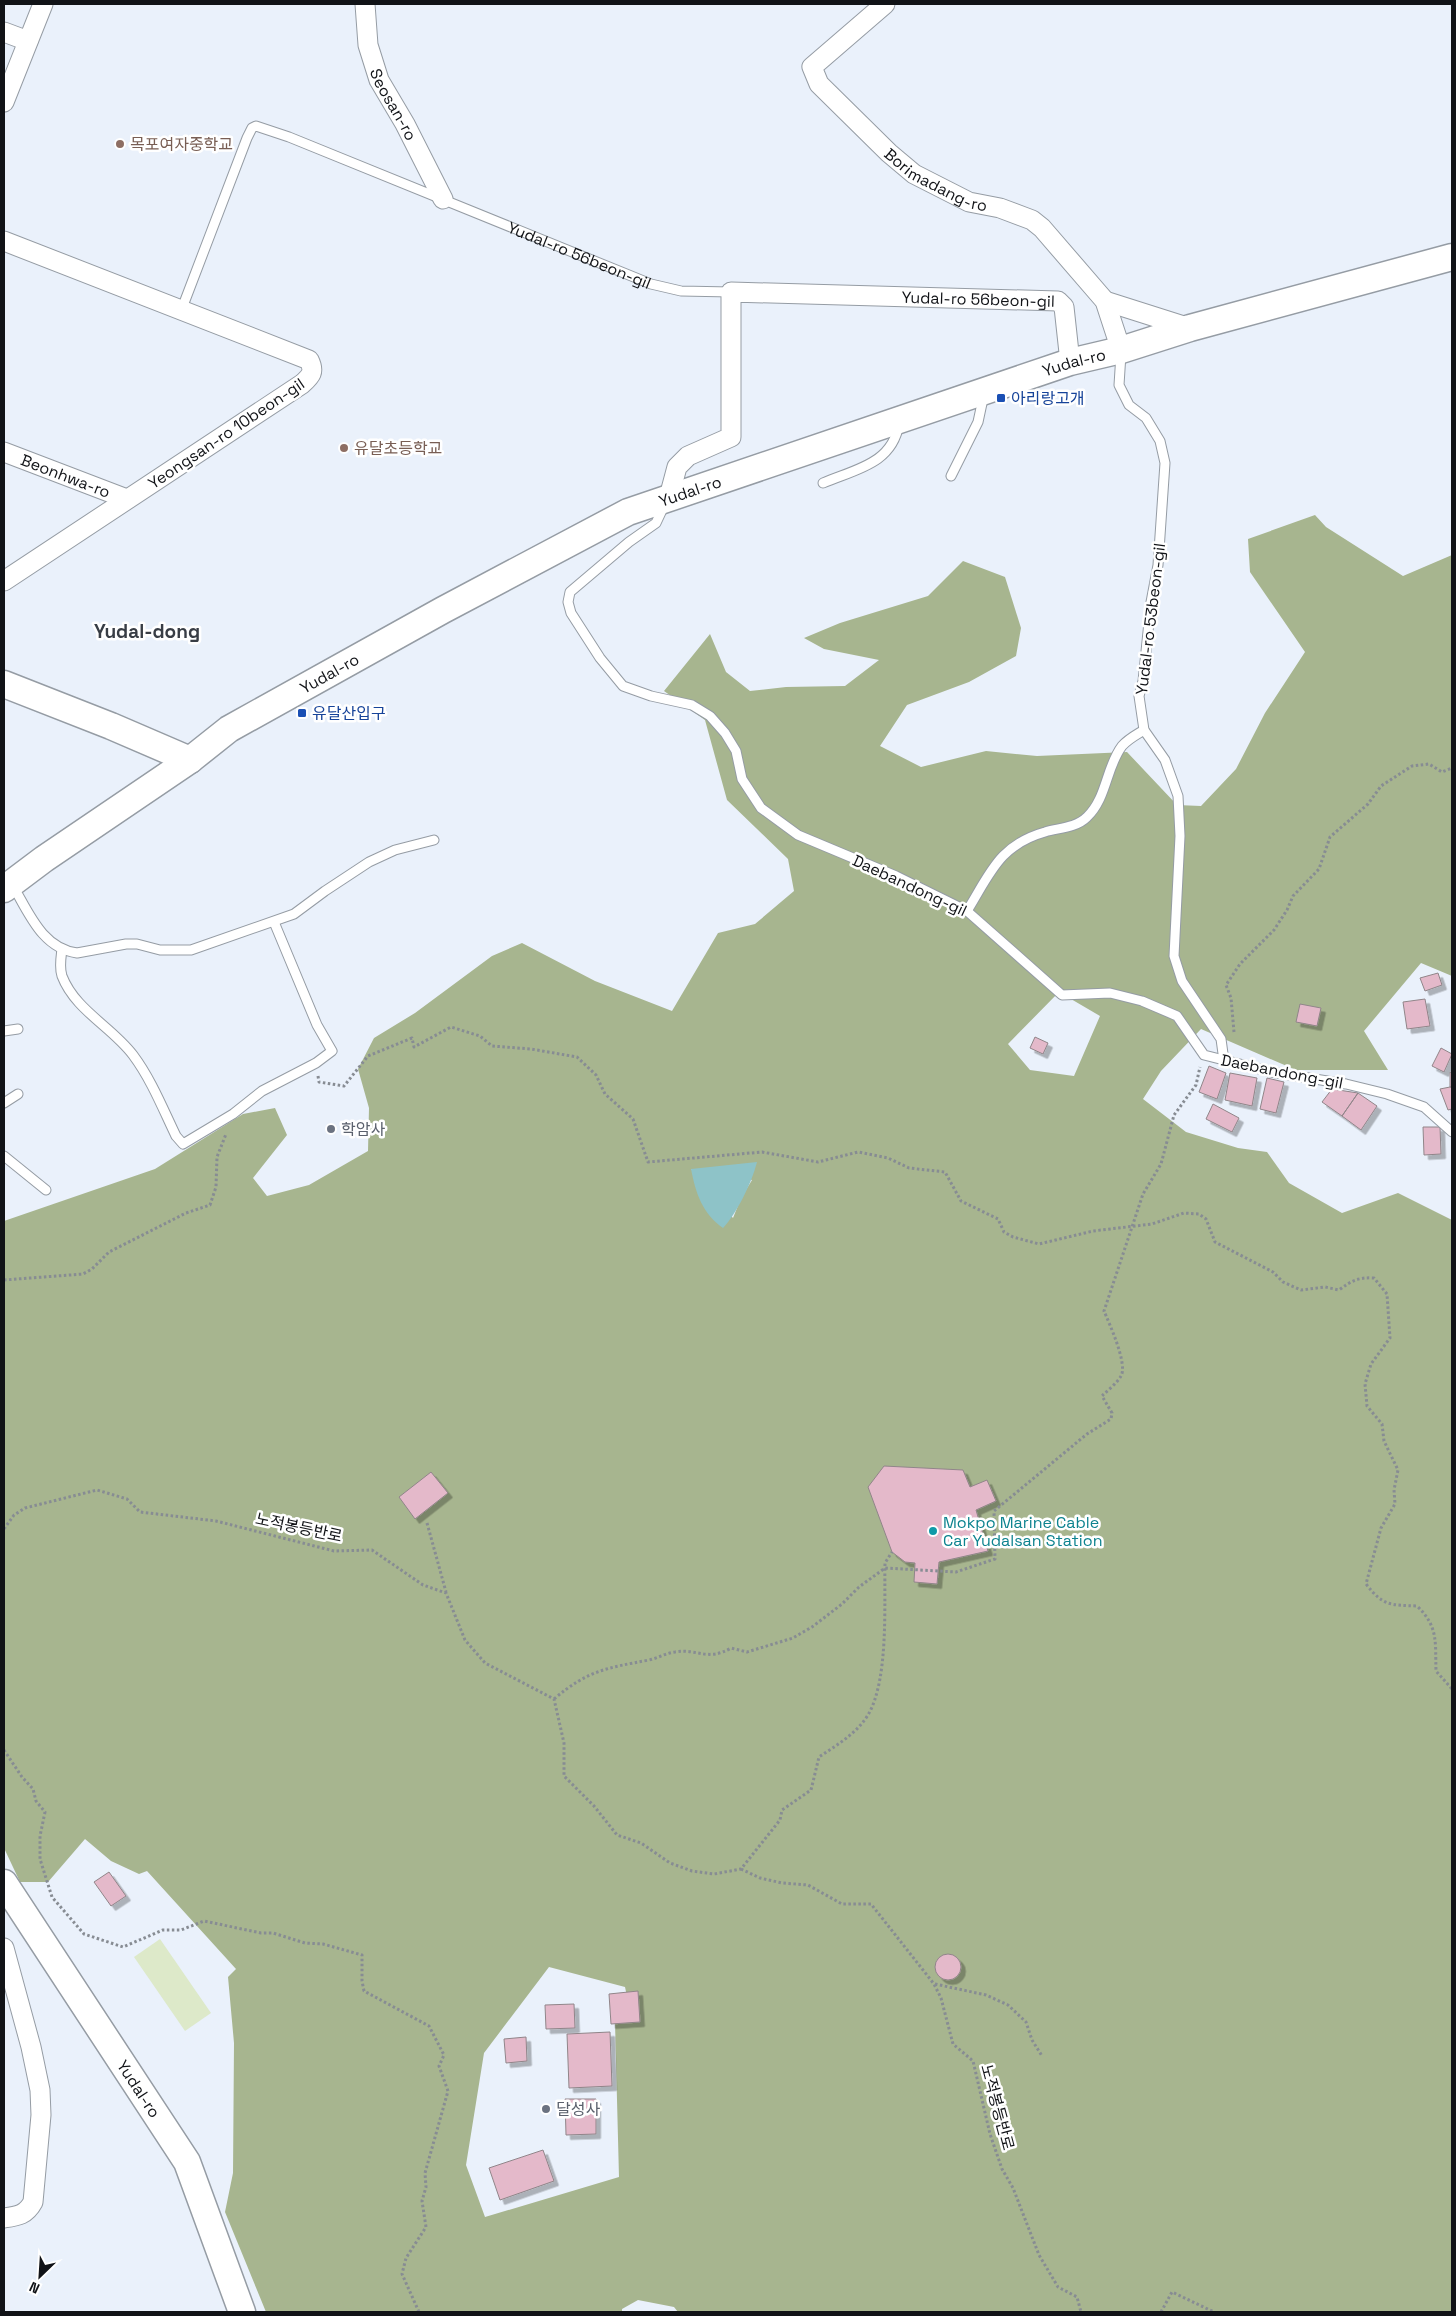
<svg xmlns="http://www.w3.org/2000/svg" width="1456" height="2316" viewBox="0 0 1456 2316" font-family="'Space Grotesk','Noto Sans KR',sans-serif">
<defs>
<filter id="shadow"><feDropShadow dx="4.5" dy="4.5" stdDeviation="0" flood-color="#0004"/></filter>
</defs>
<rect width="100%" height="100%" fill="#eaf1fb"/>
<path fill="#dde9c9" d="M160 1939 211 2013 185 2031 134 1957Z"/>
<path fill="#a7b58f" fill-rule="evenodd" d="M1315 515 1326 527 1403 576 1452 555V976L1421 963 1364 1031 1388 1070H1296L1201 1029 1161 1071 1143 1099 1186 1132 1238 1148 1267 1152 1289 1183 1342 1213 1398 1193 1452 1220V2312H678L674 2307 638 2300 622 2309V2312H266L225 2212 233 2173 234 2043 228 1977 236 1969 147 1871 139 1874 111 1861 85 1839 48 1882H20L4 1848V1221L155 1169 243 1114 275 1108 287 1135 253 1178 267 1196 309 1185 368 1151 369 1108 358 1069 374 1038 415 1013 492 956 522 943 595 981 672 1011 718 933 755 924 794 891 788 859 727 800 705 720 664 691 710 634 726 672 750 691 786 687 845 686 879 660 824 649 804 638 840 623 928 596 963 561 1005 577 1021 628 1016 656 969 682 907 705 880 746 921 767 986 751 1037 756 1127 752 1177 805 1201 806 1236 769 1265 713 1305 652 1250 572 1248 539ZM1059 992 1100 1016 1074 1076 1030 1070 1008 1044ZM691 1169 752 1180 741 1198 733 1218ZM549 1967 625 1987 629 2006 615 2022 619 2177 485 2217 466 2165 484 2053Z"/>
<path fill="#8ec3c8" d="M757 1162C752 1182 737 1213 723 1228 702 1213 696 1194 691 1169Z"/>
<path fill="#e4b9ca" stroke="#908589" filter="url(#shadow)" d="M1438 973 1442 985 1425 991 1420 978Z
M1425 999 1430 1026 1407 1029 1403 1002Z
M1300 1004 1321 1008 1317 1026 1296 1022Z
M1035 1037 1048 1043 1043 1054 1030 1048Z
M1441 1048 1452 1054 1444 1072 1432 1066Z
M1209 1066 1226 1073 1217 1099 1199 1092Z
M1450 1072 1452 1073V1087H1450Z
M1230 1073 1257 1078 1252 1106 1225 1100Z
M1267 1078 1284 1082 1276 1113 1260 1109Z
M1450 1087H1452V1109L1448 1110 1440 1089Z
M1332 1089 1358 1093 1342 1116 1322 1102Z
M1358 1093 1377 1106 1361 1130 1342 1116Z
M1213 1104 1239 1118 1232 1132 1206 1119Z
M1423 1127H1440L1441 1154 1424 1155Z
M884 1466 963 1470 970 1487 987 1480 996 1501 976 1510 988 1551 939 1562 937 1584 914 1582 915 1563 905 1562 892 1552 868 1487Z
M431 1472 448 1493 415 1519 399 1497Z
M109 1872 126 1896 111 1906 94 1882Z
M935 1967a13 13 0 1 1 26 0a13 13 0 1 1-26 0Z
M638 1991 640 2022 611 2024 609 1994Z
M574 2004 575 2028 546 2029 545 2005Z
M610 2032 612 2086 569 2088 567 2034Z
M526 2037 527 2061 506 2063 504 2039Z
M565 2099H596V2134L566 2135Z
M543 2150 554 2181 500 2200 489 2168Z"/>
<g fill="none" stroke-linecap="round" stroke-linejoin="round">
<defs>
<g id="lane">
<path id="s1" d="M181 311 247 138 252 128 256 126 289 137 651 284 681 291 731 292"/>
<path d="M1121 354 1119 385 1129 405 1146 418 1160 441 1165 463 1158 565 1151 602 1143 681 1139 696 1144 730 1165 760 1178 796 1180 836 1174 956 1182 981 1221 1039 1224 1061"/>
<path d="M951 476 978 422 984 394"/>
<path d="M823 483C856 469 892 464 899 424"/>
<path d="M664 506 656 523 629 542 570 592 568 602 571 613 600 658 623 686 651 696 692 705 710 716 725 733 736 751 742 779 761 808 798 835 896 876 967 911 1062 995 1110 993 1142 1001 1177 1016 1204 1055 1271 1072 1346 1084 1387 1094 1424 1107 1452 1132"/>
<path d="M13 886C29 913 42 948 77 953L126 944H137L160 950H191L294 914 325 891 369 862 395 850 434 840"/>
<path d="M967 911C990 874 999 845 1045 832 1058 828 1076 828 1087 817 1107 798 1106 767 1122 746 1128 739 1136 735 1144 730"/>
<path d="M62 949C61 958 59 967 62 976 75 1010 112 1027 133 1055 151 1079 163 1109 176 1136L183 1144 233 1114 262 1091 316 1063 332 1051 317 1025 274 922"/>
<path d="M4 1031 18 1029"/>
<path d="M4 1103 18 1094"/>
<path d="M4 1156 46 1190"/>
</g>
<g id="street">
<path id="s2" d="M365 4 368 45 379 80 405 124 443 199"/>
<path id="s3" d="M885 4 812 67 819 84 889 153 914 174 969 202 1000 208 1032 220 1042 228 1105 301 1121 350"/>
<path d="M4 32 28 41"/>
<path d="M4 102 43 4"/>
<path d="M4 241 309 360C315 372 311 376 302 384L4 581"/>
<path d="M1105 301 1190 328"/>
<path id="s4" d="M4 452 127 499"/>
<path id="s5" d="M669 497 677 467 688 456 731 437V292L1058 301 1064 307 1070 362"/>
<path d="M4 1948 31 2047 40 2090 41 2115 33 2202C26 2215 18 2216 4 2218"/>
</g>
<g id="secondary">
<path d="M4 684 111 726 190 760"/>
<path id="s6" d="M4 889 44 859 190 760 229 729 443 610 628 512 1070 362 1121 350 1190 328 1452 257"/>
<path id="s7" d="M4 1883 187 2162 242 2312"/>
</g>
</defs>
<use href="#lane" stroke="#959ca4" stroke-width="11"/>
<use href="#street" stroke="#959ca4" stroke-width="21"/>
<use href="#secondary" stroke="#959ca4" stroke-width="29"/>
<path stroke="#878c93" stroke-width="3" stroke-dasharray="2.5 2.5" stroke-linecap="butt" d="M1234 1032 1231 998 1226 985 1240 964 1274 930 1287 910 1293 896 1319 869 1330 837 1368 804 1381 786 1412 766 1429 764 1442 772 1452 768
M318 1076 319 1082 344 1086 368 1056 412 1038 414 1047 451 1027 480 1036 492 1046 531 1049 577 1057 596 1075 605 1094 633 1119 648 1162 762 1152 818 1162 858 1152 888 1158 909 1168 945 1172 961 1201 998 1219 1004 1232 1013 1237 1039 1244 1093 1231 1152 1224 1184 1213 1199 1214 1206 1219 1215 1242 1273 1272 1283 1282 1301 1290 1325 1287 1339 1290C1351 1281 1358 1277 1374 1278L1387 1294 1390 1338 1371 1364 1365 1384 1367 1406 1382 1424 1384 1441 1398 1470 1394 1490 1395 1504 1381 1528 1366 1584C1383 1606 1390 1605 1417 1606 1439 1627 1435 1643 1436 1671L1452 1689
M4 1280 83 1274 92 1269 109 1252 186 1213 210 1205 216 1187 217 1157 226 1134
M427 1523 446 1592
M4 1529 14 1515 25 1508 97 1490 127 1499 140 1512 216 1521 334 1551 372 1550 423 1585 446 1593 465 1640 485 1663 554 1699 564 1743V1776L594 1806 617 1835 641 1843 670 1863 692 1871 714 1874 741 1869 780 1820 782 1810 811 1790 819 1757C837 1745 856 1734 868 1715 889 1679 884 1604 885 1563L892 1552
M554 1699C588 1670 607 1668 649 1660 658 1658 666 1653 675 1652 697 1648 707 1662 731 1648L747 1652 793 1638 812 1627 842 1604 859 1587 885 1568 956 1572 995 1559 994 1511 1087 1434 1111 1419 1112 1413 1102 1396C1108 1390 1117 1383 1121 1376 1128 1364 1109 1323 1104 1311L1143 1194 1161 1164 1174 1115 1196 1085 1200 1067
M4 1750 22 1777 33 1789 36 1801 45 1812 40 1836V1859L52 1897 84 1934 123 1947 163 1930H181L204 1921 261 1933H273L305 1943 323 1944 362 1955V1981L364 1991 429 2026 444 2055 439 2066 448 2091 425 2173 426 2187 422 2201 426 2227 406 2258 402 2274 419 2312
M741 1869 760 1878 782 1883 808 1885 842 1904H871L934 1984 941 1998 953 2044 973 2061 990 2134 1002 2169 1013 2188 1039 2255 1058 2287 1077 2297 1081 2312
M935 1984 986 1995 1008 2005 1026 2022 1032 2040 1042 2056
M1161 2312 1172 2292 1214 2312"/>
<use href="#lane" stroke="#fff" stroke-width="9"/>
<use href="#street" stroke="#fff" stroke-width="19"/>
<use href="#secondary" stroke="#fff" stroke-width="26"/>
</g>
<g fill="#8d6e63" stroke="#fff" stroke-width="2">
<circle cx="120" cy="144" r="5"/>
<circle cx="344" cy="448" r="5"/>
</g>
<g fill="#1a4fb4" stroke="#fff" stroke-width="2">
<rect x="996" y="393" width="10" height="10" rx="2.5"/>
<rect x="297" y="708" width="10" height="10" rx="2.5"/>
</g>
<g fill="#6b7280" stroke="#fff" stroke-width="2">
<circle cx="331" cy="1129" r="5"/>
<circle cx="546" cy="2109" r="5"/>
</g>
<circle fill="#0f9aa8" stroke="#fff" stroke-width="2" cx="933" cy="1531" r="5"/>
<g text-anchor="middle" stroke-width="5" stroke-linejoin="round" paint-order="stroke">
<g font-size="16" fill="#111317" stroke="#fff">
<text dy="6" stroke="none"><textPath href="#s2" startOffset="106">Seosan-ro</textPath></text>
<text dy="6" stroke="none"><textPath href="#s3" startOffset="268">Borimadang-ro</textPath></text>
<text dy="6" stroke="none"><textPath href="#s1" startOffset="549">Yudal-ro 56beon-gil</textPath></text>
<text dy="6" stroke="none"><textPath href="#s5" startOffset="486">Yudal-ro 56beon-gil</textPath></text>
<text dy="6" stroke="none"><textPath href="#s6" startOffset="1201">Yudal-ro</textPath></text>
<text transform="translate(226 433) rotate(-34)" y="6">Yeongsan-ro 10beon-gil</text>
<text dy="6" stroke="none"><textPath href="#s4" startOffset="66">Beonhwa-ro</textPath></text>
<text dy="6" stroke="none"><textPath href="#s6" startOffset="796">Yudal-ro</textPath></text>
<text transform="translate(1150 619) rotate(-83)" y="6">Yudal-ro 53beon-gil</text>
<text dy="6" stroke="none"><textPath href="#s6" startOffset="391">Yudal-ro</textPath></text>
<text transform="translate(910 885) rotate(25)" y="6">Daebandong-gil</text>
<text transform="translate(1282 1071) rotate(11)" y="6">Daebandong-gil</text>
<text transform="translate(299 1527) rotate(12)" y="6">노적봉등반로</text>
<text dy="6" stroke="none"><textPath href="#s7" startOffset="246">Yudal-ro</textPath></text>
<text transform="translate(998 2107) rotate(75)" y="6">노적봉등반로</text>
</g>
<g font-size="16" fill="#785e54" stroke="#fff" text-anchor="start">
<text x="130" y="150">목포여자중학교</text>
<text x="354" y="454">유달초등학교</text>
</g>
<g font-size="16" fill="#164399" stroke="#fff" text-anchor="start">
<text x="1011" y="404">아리랑고개</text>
<text x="312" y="719">유달산입구</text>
</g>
<g font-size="16" fill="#5b616d" stroke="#fff" text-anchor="start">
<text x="341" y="1135">학암사</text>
<text x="556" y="2115">달성사</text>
</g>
<g font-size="16" fill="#0d838f" stroke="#fff" text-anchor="start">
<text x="943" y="1528">Mokpo Marine Cable<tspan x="943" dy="18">Car Yudalsan Station</tspan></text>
</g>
<g font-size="19" font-weight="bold" fill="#383d45" stroke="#fff">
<text x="147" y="638">Yudal-dong</text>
</g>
</g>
<rect width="1456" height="2316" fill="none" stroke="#111317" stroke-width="10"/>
<g transform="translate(40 2276) rotate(205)" stroke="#ffffff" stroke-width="4" paint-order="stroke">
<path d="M0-4L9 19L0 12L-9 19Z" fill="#111317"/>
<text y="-8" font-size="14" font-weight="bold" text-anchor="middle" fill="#111317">N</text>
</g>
</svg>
